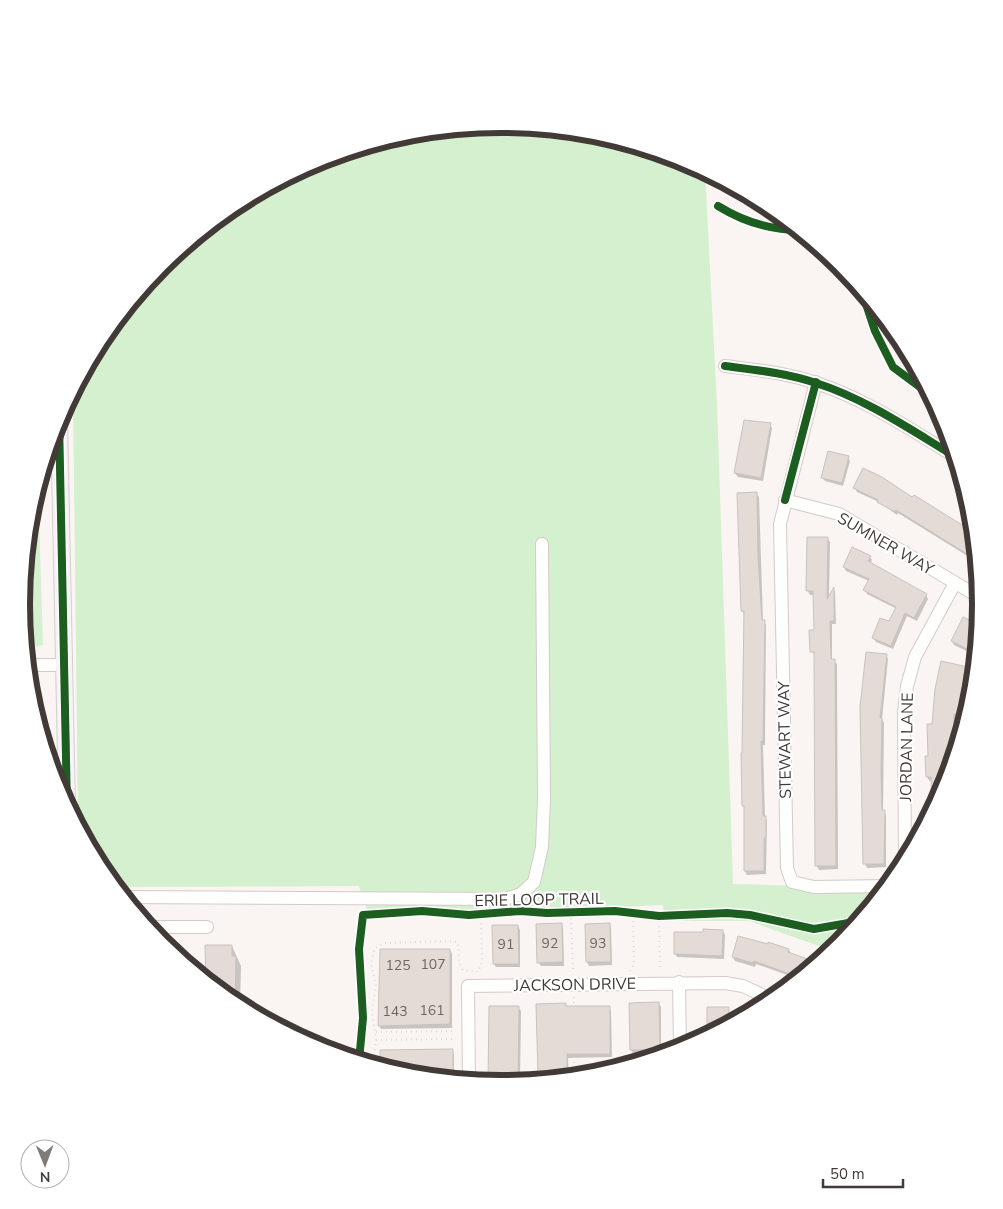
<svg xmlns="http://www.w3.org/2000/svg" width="1003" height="1209" viewBox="0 0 1003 1209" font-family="'Nunito Sans',sans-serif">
<rect width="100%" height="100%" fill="#faf5f2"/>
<path fill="#d5f0ce" d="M502 124 595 134 686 161 705 171 717 404 733 884 887 888 841 944 833 951 749 921H665L663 905 370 919 359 886 115 887 102 871 78 826 73 392 102 337 162 265 235 205 318 161 408 133Z
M38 485 43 645 26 649C20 595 22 537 38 485Z"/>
<path fill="#0003" d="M770 425 772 428 763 481 738 477 735 473Z
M848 458 850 461 843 486 825 481 822 477Z
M855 488 913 499 975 534 977 560H974L898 513 897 515 879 502 857 492Z
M757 494 759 497 763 621 766 625 765 745H763L765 817 767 821 766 874 747 875 745 871 746 810 743 806 745 615 742 611Z
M827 538 830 542 829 599 834 589 835 592 836 624H832V660L837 664 838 869 819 870 817 866 816 655 811 651 815 631 814 595H810L808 591Z
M870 557 872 560 870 564 926 595 928 599 917 621 907 616 893 649 876 642 873 638 889 623 897 609 867 594 865 590 869 581 846 571 844 567Z
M980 626 977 656 954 645 952 641Z
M886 655 888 659 882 719 884 723 883 811 886 815V867L867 868 865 864Z
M967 668 969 672 962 717H956L957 748H954V758L945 789 929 780 927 777 933 725Z
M609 924 611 928 612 965 589 966 587 962Z
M561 925 563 928 564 966H541L539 963Z
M518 926 520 930V967H496L494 964Z
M723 931 725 935 724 959 677 957 675 953Z
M232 946 241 966 240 1007 204 979H207Z
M450 950 452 954V1028L381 1029 379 1025Z
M789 950 791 954 817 964 796 981 790 976 756 964 755 967 735 961 733 957Z
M631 1004H659L661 1007V1054H633L631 1050Z
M518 1007 521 1011 520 1083 490 1084V1008Z
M609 1007 611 1011 612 1057 568 1058 569 1078 541 1080 539 1076Z
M708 1008H728L731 1024 709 1035Z
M382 1051H452L454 1054V1080L408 1075 383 1068Z"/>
<path fill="#e4dbd7" stroke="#c8c2bf" d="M744 420 771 423 761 478 734 473Z
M828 451 849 456 842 483 821 478Z
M863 468 882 477 912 497 914 495 975 533 976 550 972 557 896 510 895 512 877 502 878 500 853 488Z
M757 492 758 557 762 620H765L763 741H761L763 816H766V838H764V871H744V806H742L741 753H742L744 611H741L737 493Z
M807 537H828L827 599 834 587V621H830L831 659H835L836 866H815L814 652H810L809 630H814L813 591H806Z
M852 547 871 556 868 561 927 594 914 618 905 613 891 646 872 638 880 618 889 621 896 607 863 590 869 579 843 567Z
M963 617 980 625 977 654 951 641Z
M866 652 887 654 880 718H882L881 771 882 810H885L884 864H863L860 707Z
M941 661 968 667 960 714H954L953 763 945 789 932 814 931 777H926L925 756H928L927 724H932L935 689Z
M562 923 563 962 537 963 536 924Z
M610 923 611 962H586L585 924Z
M492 925H518L519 964H493Z
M703 929 723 930 722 956 674 954V932H703Z
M738 936 768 944V942L789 949 788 952 818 963 798 980 789 977 790 974 754 961 753 963 732 957Z
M205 945H232V956H236L235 1004 206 980Z
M380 949H450V1024L378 1026Z
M659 1002 660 1050H630L629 1003Z
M566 1003V1006H610V1054H567V1075L538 1076 536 1004Z
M489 1006H519L518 1083H488Z
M707 1007H729V1025L720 1030H707Z
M453 1049V1078L408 1075 380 1067V1050Z"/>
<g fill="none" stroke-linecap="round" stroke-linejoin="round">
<defs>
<path id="minor" d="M725 366C756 370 787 373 816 383 866 399 911 430 956 457
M816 382 780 524 787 868 792 882 814 887 889 886
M785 500 839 514 981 598
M27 665H64
M905 863 904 713 907 686 915 657 955 583
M123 897 505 899 521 894 534 882 542 847 544 799 542 544
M148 927H207
M679 982 680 1050
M469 1082 468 986 725 983 743 986 773 1000"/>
<path id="major" d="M59 419 67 806"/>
</defs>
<use href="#minor" stroke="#d2ccc9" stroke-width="14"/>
<use href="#major" stroke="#d4d0ce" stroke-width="18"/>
<path stroke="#dcdbda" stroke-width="2" stroke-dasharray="1 4" stroke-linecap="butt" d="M571 913 573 973
M659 916 660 971
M630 971 634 964 633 912
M574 997V1078
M376 1032 455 1031
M376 1040 455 1039
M373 1065 376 1040 372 1011 376 986 371 963 375 948 385 943 453 941 457 942C461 952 456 962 463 970L478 972 482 962 481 914
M594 1076 602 1070H614"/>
<use href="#minor" stroke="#fefefd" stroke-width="12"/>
<use href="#major" stroke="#f6f2f6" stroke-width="16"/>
<defs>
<path id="cycleway" d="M718 206C744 222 769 230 799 230
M861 289 875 331 893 367 932 396
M725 366C756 370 787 373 816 383 866 399 911 430 956 457
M59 419 67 806
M785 500 816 382
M359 1061 363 1018 359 949 363 915 422 911 469 915 520 911 547 913 615 911 659 916 727 913 750 915 814 929 860 921"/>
</defs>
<use href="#cycleway" stroke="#fff" stroke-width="11"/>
<use href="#cycleway" stroke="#1b5e20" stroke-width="8"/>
</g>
<g text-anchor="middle" stroke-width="4.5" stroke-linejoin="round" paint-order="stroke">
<g font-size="14" fill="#6d6662">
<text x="550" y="948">92</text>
<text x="598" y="948">93</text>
<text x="506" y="949">91</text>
<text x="433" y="969">107</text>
<text x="398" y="970">125</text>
<text x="432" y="1015">161</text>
<text x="395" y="1016">143</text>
</g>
<g font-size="16" fill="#413a37" stroke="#fff">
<text transform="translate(886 543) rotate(30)" y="6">SUMNER WAY</text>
<text transform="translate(784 740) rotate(-91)" y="6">STEWART WAY</text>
<text transform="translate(906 747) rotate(-89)" y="6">JORDAN LANE</text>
<text transform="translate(539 899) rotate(-1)" y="6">ERIE LOOP TRAIL</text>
<text transform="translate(575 984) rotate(-1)" y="6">JACKSON DRIVE</text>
</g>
</g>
<path d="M0 0H1003V1209H0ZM30 604a471 471 0 1 1 942 0a471 471 0 1 1-942 0Z" fill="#fff" fill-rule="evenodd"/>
<path fill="none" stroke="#413a37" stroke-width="6" d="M30 604a471 471 0 1 1 942 0a471 471 0 1 1-942 0Z"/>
<g transform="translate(45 1164) rotate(179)"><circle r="24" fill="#ffffff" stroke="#b3b0af"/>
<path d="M0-4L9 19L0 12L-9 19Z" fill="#827b78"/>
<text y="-8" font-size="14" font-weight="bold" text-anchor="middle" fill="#413a37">N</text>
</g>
<path d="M823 1179v8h80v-8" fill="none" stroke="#413a37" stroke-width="2.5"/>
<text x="830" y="1179" font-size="15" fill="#413a37" stroke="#ffffff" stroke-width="4" paint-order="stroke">50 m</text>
</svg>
